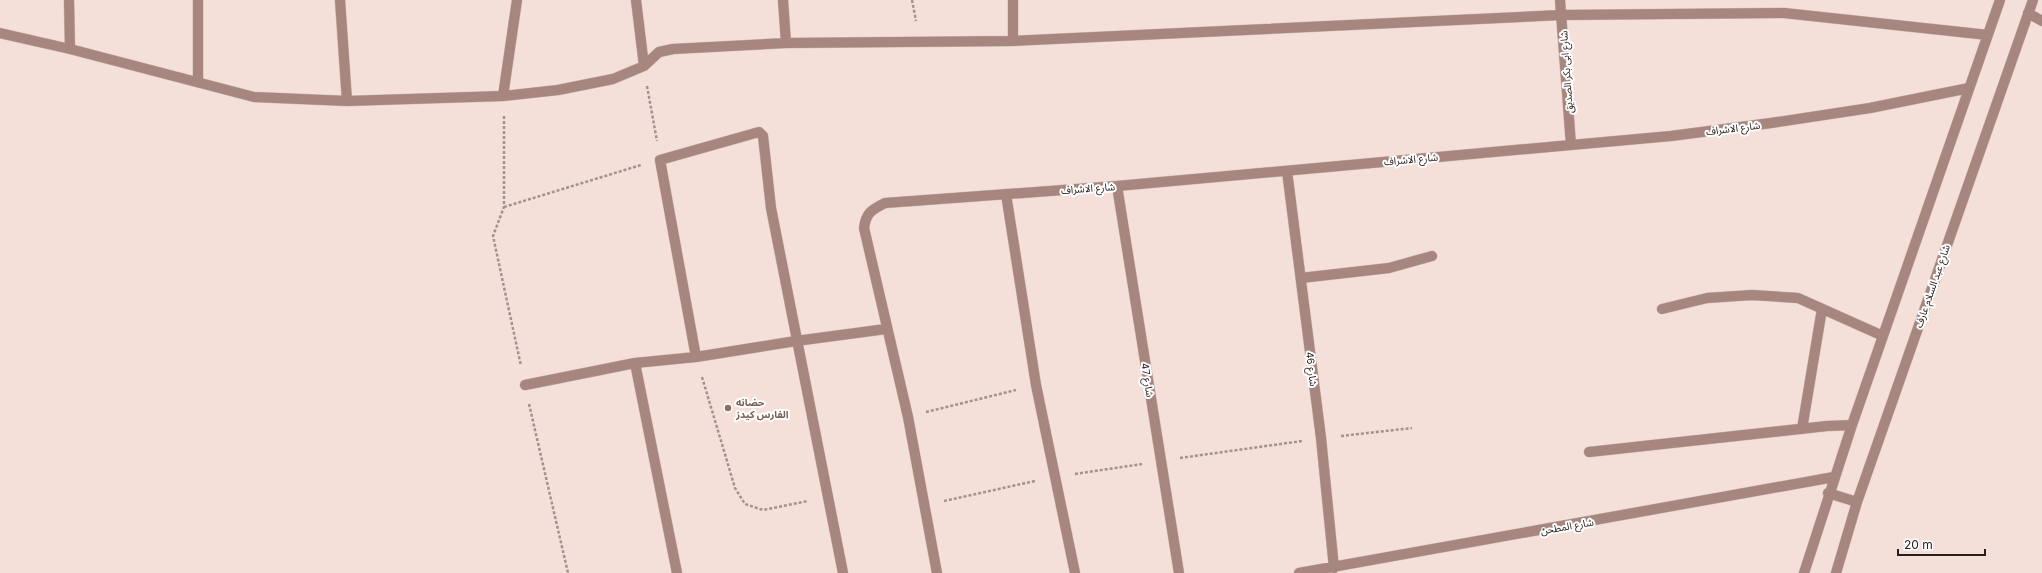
<svg xmlns="http://www.w3.org/2000/svg" width="2042" height="573" viewBox="0 0 2042 573" font-family="Inter,'Noto Sans Arabic',sans-serif">
<rect width="100%" height="100%" fill="#f5e0d9"/>
<g fill="none" stroke-linecap="round" stroke-linejoin="round">
<defs>
<path id="minor" d="M69 0 70 49
M340 0 347 101
M636 0 644 66
M783 0 786 43
M1013 0V41
M1560 0 1571 145
M2028 13 2042 21
M0 33 70 49 254 97 347 101 503 96 558 90 613 79 644 66 659 52 673 49 786 43 1013 41 1561 15 1784 13 1988 35
M198 82V0
M503 96 517 0
M1287 171 1321 438 1334 568
M1117 186 1179 573
M1006 194 1036 385 1075 573
M1301 278 1389 268 1432 256
M1662 309 1707 298 1752 295 1798 298 1883 336
M696 357 660 160 759 132 763 136 771 208 843 573
M635 363 677 573
M525 385 635 363 696 357 796 341 886 329
M1802 429 1822 309
M1589 452 1827 426 1852 425
M1828 493 1857 502
M937 573 908 417 864 228C866 213 871 210 885 203L1117 186 1671 136 1771 123 1870 108 1969 88
M1299 573 1834 477
M1804 573 1852 425 2000 0
M1836 573 1857 502 2033 0"/>
</defs>
<use href="#minor" stroke="#d0bdb7" stroke-width="11"/>
<path stroke="#a2928d" stroke-width="2.5" stroke-dasharray="3 2" stroke-linecap="butt" d="M912 0 916 21
M647 86 657 141
M504 116V207L493 236 521 366
M504 207 641 165
M702 377 735 488 745 504 763 510 808 501
M529 404 568 573
M926 412 1016 390
M1341 436 1412 428
M1180 458 1302 441
M1075 474 1142 464
M944 501 1035 481"/>
<use href="#minor" stroke="#a7867f" stroke-width="10"/>
</g>
<circle fill="#8d6e63" stroke="#fff" stroke-width="1.5" cx="728" cy="408" r="4"/>
<g text-anchor="middle" stroke-width="4" stroke-linejoin="round" paint-order="stroke">
<g font-size="10" fill="#28201e" stroke="#fff">
<text transform="translate(1566 72) rotate(-94)" y="4">شارع ابى بكر الصديق</text>
<text transform="translate(1733 128) rotate(-7)" y="4">شارع الاشراف</text>
<text transform="translate(1411 159) rotate(-5)" y="4">شارع الاشراف</text>
<text transform="translate(1088 188) rotate(-4)" y="4">شارع الاشراف</text>
<text transform="translate(1932 286) rotate(-71)" y="4">شارع عبد السلام عارف</text>
<text transform="translate(1312 369) rotate(83)" y="4">شارع 46</text>
<text transform="translate(1148 380) rotate(81)" y="4">شارع 47</text>
<text transform="translate(1567 526) rotate(-10)" y="4">شارع المطحن</text>
</g>
<g font-size="10" font-weight="bold" fill="#785e54" stroke="#fff" text-anchor="start">
<text x="736" y="406">حضانه<tspan x="736" dy="12">الفارس كيدز</tspan></text>
</g>
</g>
<path d="M1898 549v6h87v-6" fill="none" stroke="#28201e" stroke-width="2"/>
<text x="1904" y="549" font-size="12" fill="#28201e" stroke="#ffffff" stroke-width="3" paint-order="stroke">20 m</text>
</svg>
